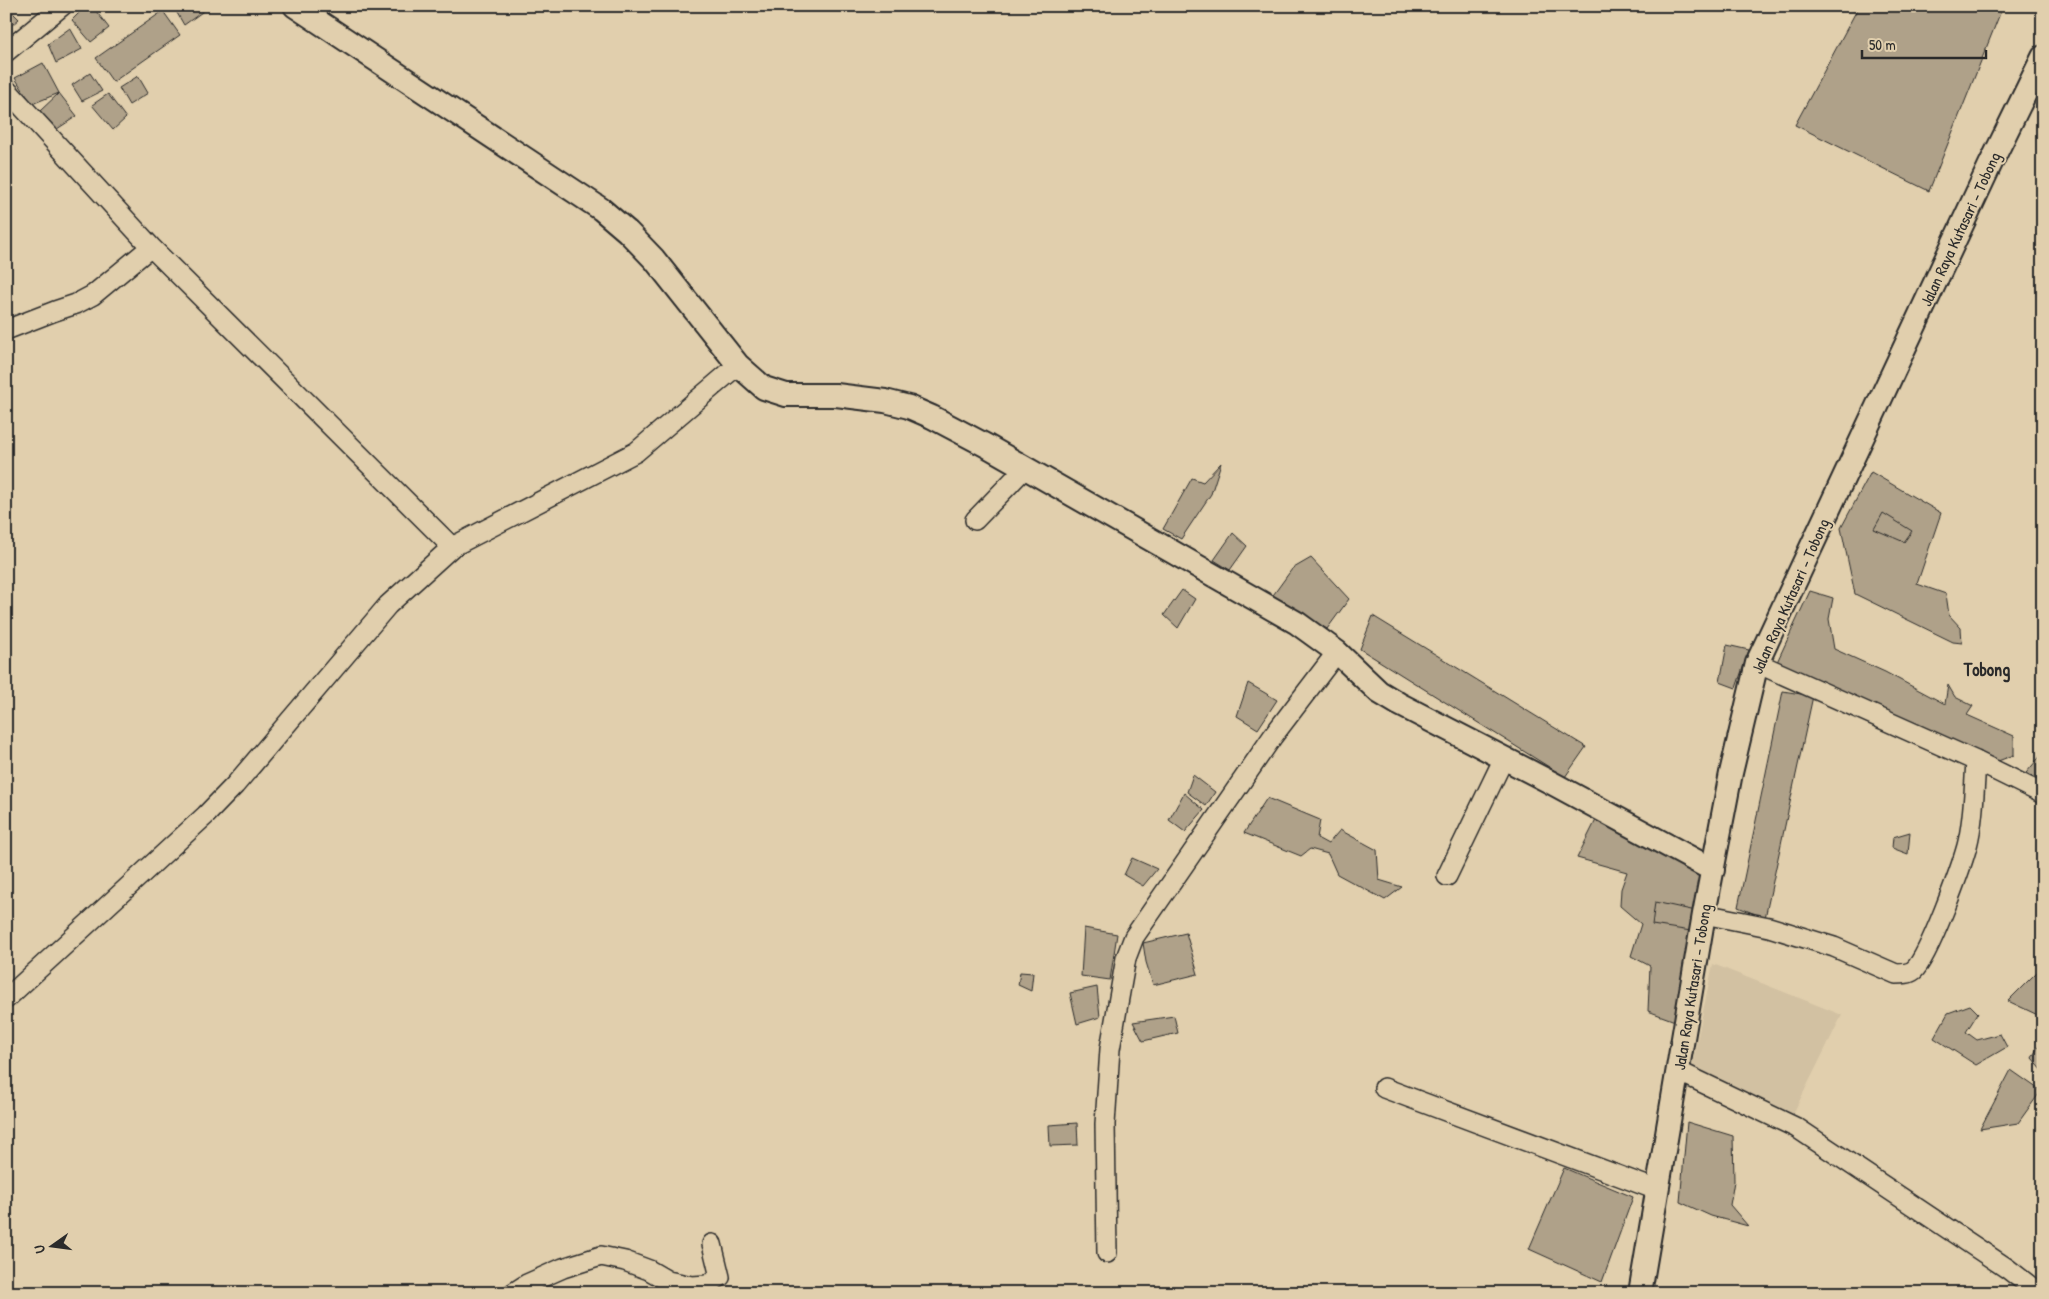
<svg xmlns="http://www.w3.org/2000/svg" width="2049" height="1299" viewBox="0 0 2049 1299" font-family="'Patrick Hand',sans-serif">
<rect width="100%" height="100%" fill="#e1cfad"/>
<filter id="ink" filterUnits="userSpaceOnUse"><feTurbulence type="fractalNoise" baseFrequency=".02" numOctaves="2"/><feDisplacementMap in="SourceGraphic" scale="10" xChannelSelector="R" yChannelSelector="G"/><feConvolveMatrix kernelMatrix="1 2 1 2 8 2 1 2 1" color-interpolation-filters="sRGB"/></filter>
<g filter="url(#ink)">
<path fill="#d2c1a2" d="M1713 964 1842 1015 1788 1124 1690 1074Z"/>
<path fill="#afa189" stroke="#2b2b2b" d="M6 6 19 19 6 30Z
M86 6H92L109 28 91 42 72 20Z
M173 6H208L209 7 184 25Z
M1859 6H2003L1929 191 1795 125Z
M163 11 180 35 113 82 96 58Z
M70 28 82 49 56 63 48 44Z
M43 63 59 93 32 104 15 78Z
M90 73 102 91 82 101 72 85Z
M138 76 148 93 129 105 119 88Z
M59 93 77 116 57 129 40 111Z
M108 94 126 118 113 130 92 105Z
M1221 463 1211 494 1181 539 1163 529 1192 478 1203 482Z
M1871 472 1941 513 1917 584 1946 594 1949 615 1961 628 1962 643 1953 642 1855 594 1841 528Z
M1883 513 1912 531 1904 542 1874 529Z
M1233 533 1247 546 1230 570 1214 560Z
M1311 558 1349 599 1327 629 1271 598 1292 569Z
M1182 590 1195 599 1178 628 1164 615Z
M1810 591 1833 598 1829 619 1834 649 1885 672 1945 704 1948 685 1955 697 1973 706 1967 715 2014 736V755L1998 761 1777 662Z
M1373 616 1586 747 1565 777 1360 649Z
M1727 645 1749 650 1736 688 1720 682Z
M1248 683 1277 700 1258 729 1237 716Z
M1783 691 1813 696 1765 918 1738 907Z
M2043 753V784L2026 773Z
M1193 775 1215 792 1206 806 1187 792Z
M1184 793 1204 810 1185 832 1169 820Z
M1267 798 1320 820 1317 838 1328 844 1340 830 1377 850 1379 880 1402 887 1385 900 1337 874 1328 854 1310 849 1301 856 1244 833Z
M1597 818 1707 867 1675 1021 1648 1011 1650 966 1631 956 1641 924 1620 906 1621 889 1627 872 1577 858Z
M1910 832 1908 854 1892 848 1893 837Z
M1132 858 1157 869 1143 886 1124 875Z
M1655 902 1696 911 1691 931 1652 925Z
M1084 928 1117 934 1110 980 1081 976Z
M1186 933 1198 974 1153 985 1146 962 1143 943Z
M2042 967 2043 1016 2042 1017 2008 1001Z
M1020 972 1033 973 1031 991 1018 985Z
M1097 987 1100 1017 1077 1024 1070 993Z
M1970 1005 1978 1013 1966 1032 1977 1040 2000 1034 2007 1047 1976 1065 1934 1038 1948 1013Z
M1174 1016 1178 1033 1143 1041 1133 1022Z
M2039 1045 2043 1047V1071L2032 1058Z
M2011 1070 2041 1091 2018 1123 1980 1129Z
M1687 1122 1733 1136 1734 1181 1730 1205 1748 1226 1711 1216 1680 1202Z
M1077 1123 1078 1145 1050 1146 1049 1125Z
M1564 1168 1633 1197 1602 1282 1529 1249Z"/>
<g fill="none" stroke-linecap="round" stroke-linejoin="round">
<defs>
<path id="minor" d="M6 52 62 6
M6 89 151 247 452 547
M6 330 55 311 76 304 93 295 151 247
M975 520 1024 469
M1757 663 1976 761 2043 794
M1447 876 1504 758
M1704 914 1769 927 1834 947 1896 974C1903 974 1909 974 1914 970 1929 956 1961 868 1967 846 1974 819 1974 789 1976 761
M6 999 206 815 235 785 388 605 452 547 636 452 738 365
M1678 1071 1797 1128 2008 1269 2039 1293
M1384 1088 1657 1190
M1107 1253 1105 1124 1110 1049 1126 958 1134 937 1273 736 1337 652
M513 1293 527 1284 563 1268 601 1256 625 1261 649 1270 668 1281 692 1286 707 1285 720 1277 712 1244"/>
<path id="tertiary" d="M295 6 601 209 628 232 654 259 738 365 764 388 786 395H836L885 401 909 407 932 417 987 446 1297 623 1337 652 1379 692 1399 704 1550 782 1713 870
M1640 1293 1704 914 1731 773 1757 663 1990 165 2043 57"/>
</defs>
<use href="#minor" stroke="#2b2b2b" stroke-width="22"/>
<use href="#tertiary" stroke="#2b2b2b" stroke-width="26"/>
<use href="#minor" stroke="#e1cfad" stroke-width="19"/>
<use href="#tertiary" stroke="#e1cfad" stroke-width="22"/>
</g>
</g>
<g text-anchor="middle" stroke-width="4" stroke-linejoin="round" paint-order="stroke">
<g font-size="16" fill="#2b2b2b" stroke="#e1cfad">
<text transform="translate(1960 229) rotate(-65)" y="6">Jalan Raya Kutasari - Tobong</text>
<text transform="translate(1790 596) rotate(-66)" y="6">Jalan Raya Kutasari - Tobong</text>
<text transform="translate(1692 987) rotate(-81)" y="6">Jalan Raya Kutasari - Tobong</text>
</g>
<g font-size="18" font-weight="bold" fill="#2b2b2b" stroke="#e1cfad">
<text x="1987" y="676">Tobong</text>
</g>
</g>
<rect width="2049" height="1299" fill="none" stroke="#e1cfad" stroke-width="25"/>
<rect x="12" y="12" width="2024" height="1274" fill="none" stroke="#2b2b2b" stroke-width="2" filter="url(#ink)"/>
<g transform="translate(52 1246) rotate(256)" stroke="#e1cfad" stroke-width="4" paint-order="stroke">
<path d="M0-4L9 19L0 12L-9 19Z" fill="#2b2b2b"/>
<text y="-8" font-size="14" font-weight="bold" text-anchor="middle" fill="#2b2b2b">U</text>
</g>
<path d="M1862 50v8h124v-8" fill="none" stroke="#2b2b2b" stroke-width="2.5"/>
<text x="1869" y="50" font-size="15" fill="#2b2b2b" stroke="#e1cfad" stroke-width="4" paint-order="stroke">50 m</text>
</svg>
